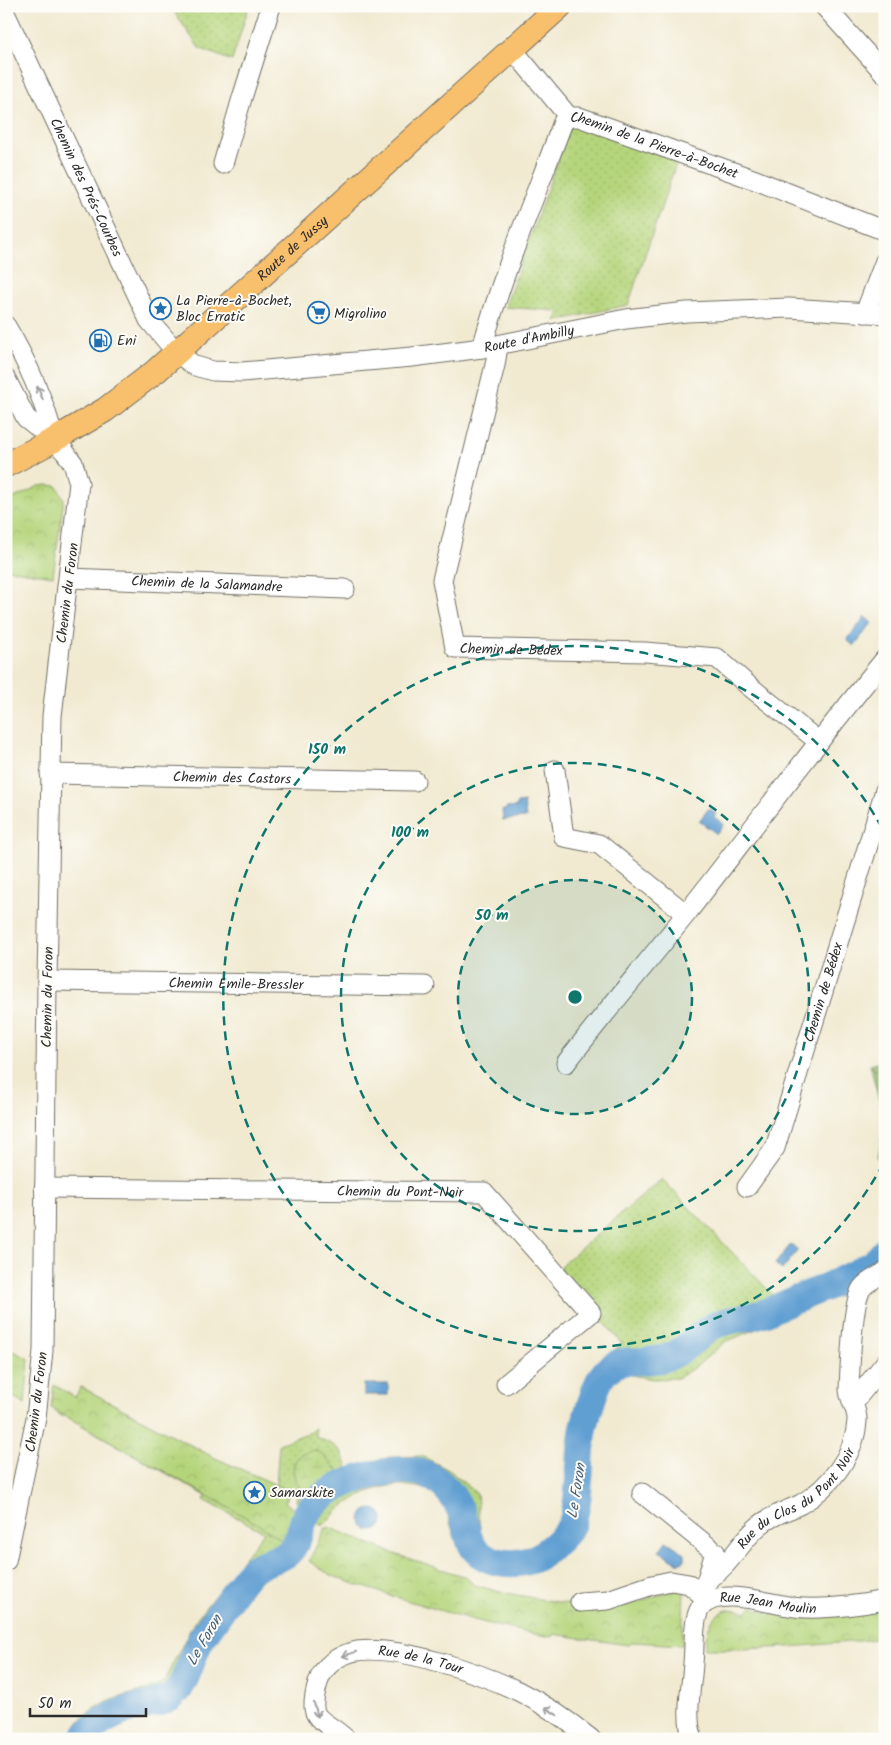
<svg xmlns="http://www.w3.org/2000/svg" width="891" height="1745" viewBox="0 0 891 1745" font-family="Kalam,sans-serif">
<defs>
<pattern id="grass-dots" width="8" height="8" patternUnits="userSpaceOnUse" patternTransform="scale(1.25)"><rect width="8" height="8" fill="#b5d57c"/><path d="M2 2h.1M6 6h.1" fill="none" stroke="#9cb76b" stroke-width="1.8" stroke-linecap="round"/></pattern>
<pattern id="forest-firs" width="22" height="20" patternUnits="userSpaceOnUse" patternTransform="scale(1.25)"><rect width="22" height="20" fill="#90b66c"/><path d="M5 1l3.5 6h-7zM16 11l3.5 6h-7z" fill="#769459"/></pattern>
<pattern id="wetland-marsh" width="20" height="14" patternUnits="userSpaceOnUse" patternTransform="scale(1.25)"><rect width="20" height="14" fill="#b5d57c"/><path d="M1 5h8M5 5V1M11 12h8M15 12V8" fill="none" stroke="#9cb76b"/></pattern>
<pattern id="park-crowns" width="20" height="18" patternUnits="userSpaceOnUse" patternTransform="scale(1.25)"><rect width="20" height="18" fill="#b5d57c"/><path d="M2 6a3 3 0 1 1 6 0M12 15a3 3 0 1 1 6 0" fill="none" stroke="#9cb76b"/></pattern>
</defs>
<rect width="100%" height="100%" fill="#fdfcf7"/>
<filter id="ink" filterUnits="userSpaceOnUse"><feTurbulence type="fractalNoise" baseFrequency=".02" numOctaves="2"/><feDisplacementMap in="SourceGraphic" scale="10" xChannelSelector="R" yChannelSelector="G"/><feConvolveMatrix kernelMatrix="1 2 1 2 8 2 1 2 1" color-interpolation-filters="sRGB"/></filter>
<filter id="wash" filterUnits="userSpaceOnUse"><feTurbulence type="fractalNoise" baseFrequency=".0096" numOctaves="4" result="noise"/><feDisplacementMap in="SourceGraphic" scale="20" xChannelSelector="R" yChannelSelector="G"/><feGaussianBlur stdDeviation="1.12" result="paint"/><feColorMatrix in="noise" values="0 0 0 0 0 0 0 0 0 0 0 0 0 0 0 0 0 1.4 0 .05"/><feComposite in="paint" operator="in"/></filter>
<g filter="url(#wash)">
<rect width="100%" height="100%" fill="#f1ead1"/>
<path fill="url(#grass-dots)" stroke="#708054" d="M170 6H249L232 61 199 48Z
M571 123 677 161 628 305 556 321 559 311 505 307Z
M662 1179 772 1294 774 1301 713 1319 707 1322C694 1333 681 1347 664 1352 656 1355 646 1356 638 1355 635 1355 630 1353 627 1353 618 1355 608 1364 602 1370 577 1401 576 1452 572 1490 571 1501 570 1513 566 1524 564 1529 557 1533 553 1537 536 1551 518 1563 495 1557 470 1550 475 1523 466 1504 458 1489 440 1472 423 1467 420 1467 415 1467 412 1467 388 1467 368 1474 345 1480L326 1458 296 1481 310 1502 305 1509 296 1501 297 1495 290 1491 285 1502 294 1510 292 1520 81 1387 215 1458 276 1485 279 1444 310 1432 315 1428 316 1437C339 1447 340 1447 349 1470L369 1462 391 1457 422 1456 449 1470 477 1494C478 1504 479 1527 482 1536 491 1558 521 1552 537 1542 548 1536 560 1519 570 1509L573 1434 583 1397 602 1360 622 1344 559 1267Z
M885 1259V1267L854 1282 853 1289 725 1342 698 1365 678 1378 654 1379 619 1373C637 1370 659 1370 676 1363 687 1358 693 1345 703 1339 720 1327 742 1323 762 1320L868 1271 880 1264Z
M56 1409 286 1532 282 1541 286 1534 292 1536 286 1545 278 1552 249 1566 202 1626 181 1675 170 1692 163 1696C129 1706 100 1710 77 1739H69C85 1701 120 1698 155 1687L164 1681 194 1622 264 1532 204 1500 206 1496 64 1415 63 1417 54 1411Z
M385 1478C395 1478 406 1477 416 1479 473 1489 445 1553 482 1565L481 1569C459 1558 455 1538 448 1516 446 1511 444 1503 440 1499 434 1491 425 1489 417 1487 379 1480 347 1498 323 1526L309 1519 324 1502 372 1481Z"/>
<path fill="url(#forest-firs)" stroke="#5e704c" d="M885 1060V1167L878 1158 884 1122 870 1064Z"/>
<path fill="url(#wetland-marsh)" stroke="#708054" d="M316 1450 326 1458 345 1480 331 1485 310 1502C306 1495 299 1488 296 1481 288 1463 299 1452 316 1450Z"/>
<path fill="url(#park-crowns)" stroke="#708054" d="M46 485 57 486 64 499 53 576 6 569V502L39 486Z
M6 1347 29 1359 25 1404 6 1393Z
M54 1385 75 1397 81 1387 215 1458 290 1491 285 1502 294 1510 293 1518 281 1540 258 1524 51 1408Z
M328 1527 395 1554 466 1577 474 1585 501 1592 579 1606 628 1605 667 1592 674 1590 684 1591 682 1645 633 1642 628 1645 553 1634 552 1637C496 1628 441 1611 386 1594 359 1585 331 1579 309 1561L325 1528 327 1529Z
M751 1607C765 1611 781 1616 796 1617 823 1618 859 1613 885 1607V1638C825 1645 766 1650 705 1649 706 1623 717 1602 747 1612Z"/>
<path fill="#619fd2" stroke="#46657e" d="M865 617 872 623 854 646 847 640Z
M524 802 526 818 503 820 502 810H506V808L517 807V803Z
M709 808 716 814 714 817 724 824 717 834 699 821Z
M791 1244 798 1250 782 1270 775 1264Z
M364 1384H388V1395H364Z
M361 1520a11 11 0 1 1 22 0a11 11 0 1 1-22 0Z
M666 1541 685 1553V1560L679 1563 659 1551Z"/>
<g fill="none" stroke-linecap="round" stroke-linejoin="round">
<path stroke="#619fd2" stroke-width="28" d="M83 1739C100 1718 123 1710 148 1705 157 1703 167 1702 174 1695 188 1682 191 1655 202 1638 211 1624 222 1610 231 1596 238 1587 244 1576 253 1569 264 1561 279 1561 289 1552 300 1541 300 1523 309 1510 327 1484 388 1465 419 1472 441 1478 458 1498 464 1520 467 1529 468 1540 473 1547 485 1564 514 1566 531 1560 543 1556 564 1537 570 1527 580 1510 579 1462 582 1441 583 1426 588 1412 593 1397 596 1387 601 1374 610 1368 621 1359 630 1362 643 1361 651 1361 663 1359 671 1356 687 1350 698 1334 713 1326 726 1320 743 1318 757 1315 772 1311 786 1303 800 1298 823 1288 847 1279 868 1266 875 1263 880 1257 885 1251"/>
</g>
</g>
<g filter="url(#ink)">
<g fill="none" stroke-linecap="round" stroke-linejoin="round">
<defs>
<g id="minor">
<path d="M824 6 885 74"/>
<path id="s1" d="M6 15 149 320 177 353 195 366 213 371 242 372 412 357 482 348 626 319 687 312 789 308 885 314"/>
<path d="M513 50 569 117"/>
<path d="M223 164 242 98 271 6"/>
<path d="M865 313 885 261"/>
<path d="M6 326C28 363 44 398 54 440"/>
<path id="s2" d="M498 346 495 365 442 580 455 648 645 652 717 658 749 686 818 741"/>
<path id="s3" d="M482 348C503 271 535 197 563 122L569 117H579L758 181 885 231"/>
<path d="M6 379 26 418 54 440 65 452 73 463 79 483 52 716 47 981 43 1351 36 1418 6 1561"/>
<path id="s4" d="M69 578 345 589"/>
<path d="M555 770 564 837 599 844 686 914"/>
<path id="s5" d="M50 774 415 781"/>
<path id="s6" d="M47 981 425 986"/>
<path d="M566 1063C605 1012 647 963 687 913 753 828 817 742 885 659"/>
<path id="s7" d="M747 1187 775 1148 885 790"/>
<path id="s8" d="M44 1188 484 1192 591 1313 506 1384"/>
<path d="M853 1403 885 1363"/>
<path d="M642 1493 715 1552 707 1579V1584"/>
<path id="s9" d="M707 1579C730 1567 740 1541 760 1525 772 1515 787 1511 801 1504 829 1488 855 1455 857 1421 858 1409 849 1400 849 1389 850 1368 852 1302 862 1288 867 1281 878 1277 885 1272"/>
<path d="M580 1602 608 1600 652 1585 671 1581 689 1584 709 1601"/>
<path id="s10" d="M346 1739C321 1716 306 1723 318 1683 323 1665 340 1654 357 1651 399 1645 480 1673 518 1691 544 1704 569 1721 591 1739"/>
<path id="s11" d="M693 1739C684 1716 692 1686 693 1663 695 1647 692 1619 701 1607 720 1584 779 1608 805 1608 831 1609 859 1605 885 1600"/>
</g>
<g id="major">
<path id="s12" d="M6 465 54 440 105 410 156 371 560 6"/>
</g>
</defs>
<use href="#minor" stroke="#706e65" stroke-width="21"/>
<use href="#major" stroke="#706e65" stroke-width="26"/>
<use href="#minor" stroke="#fff" stroke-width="19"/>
<use href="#major" stroke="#f8bf6c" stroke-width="24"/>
</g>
<defs><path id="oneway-shaft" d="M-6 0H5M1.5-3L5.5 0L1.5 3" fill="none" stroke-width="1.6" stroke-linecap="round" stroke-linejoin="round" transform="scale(1.25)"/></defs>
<g stroke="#a0a0a0">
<use href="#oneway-shaft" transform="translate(40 393) rotate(-113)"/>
<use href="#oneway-shaft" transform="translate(349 1654) rotate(162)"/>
<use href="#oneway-shaft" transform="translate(316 1710) rotate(74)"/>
<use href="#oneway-shaft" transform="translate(551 1711) rotate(-147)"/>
</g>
</g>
<circle cx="575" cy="997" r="117" fill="#0f766e" fill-opacity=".12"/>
<g fill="none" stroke="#0f766e" stroke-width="2.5" stroke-dasharray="9 6">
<circle cx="575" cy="997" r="117"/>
<circle cx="575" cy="997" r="234"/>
<path d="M883 1164A351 351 0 1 1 883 830"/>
</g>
<defs>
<symbol id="sight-ring" viewBox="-11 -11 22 22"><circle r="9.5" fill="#fdfcf7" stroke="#1f6fb2" stroke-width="1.5"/><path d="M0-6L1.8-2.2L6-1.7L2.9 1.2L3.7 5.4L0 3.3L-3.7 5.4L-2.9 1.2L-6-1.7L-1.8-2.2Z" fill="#1f6fb2"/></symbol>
<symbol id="supermarket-ring" viewBox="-11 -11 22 22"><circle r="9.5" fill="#fdfcf7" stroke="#1f6fb2" stroke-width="1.5"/><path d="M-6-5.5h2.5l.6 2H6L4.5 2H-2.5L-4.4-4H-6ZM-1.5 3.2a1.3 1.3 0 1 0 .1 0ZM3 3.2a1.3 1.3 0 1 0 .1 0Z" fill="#1f6fb2"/></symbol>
<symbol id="fuel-ring" viewBox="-11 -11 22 22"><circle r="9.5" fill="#fdfcf7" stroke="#1f6fb2" stroke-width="1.5"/><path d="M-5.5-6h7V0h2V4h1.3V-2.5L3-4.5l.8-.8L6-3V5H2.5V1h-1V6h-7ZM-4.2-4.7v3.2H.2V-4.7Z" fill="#1f6fb2"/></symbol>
</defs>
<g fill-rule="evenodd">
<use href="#sight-ring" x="148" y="296" width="25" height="25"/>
<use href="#supermarket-ring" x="306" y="300" width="25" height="25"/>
<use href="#fuel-ring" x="88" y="328" width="25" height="25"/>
<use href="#sight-ring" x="242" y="1480" width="25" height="25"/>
</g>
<g text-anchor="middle" stroke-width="4" stroke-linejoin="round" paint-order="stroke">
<g font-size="14" fill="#2b2b2b" stroke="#fdfcf7">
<text dy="5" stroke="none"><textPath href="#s3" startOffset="338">Chemin de la Pierre-à-Bochet</textPath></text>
<text dy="5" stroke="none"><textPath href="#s1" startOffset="190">Chemin des Prés-Courbes</textPath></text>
<text dy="5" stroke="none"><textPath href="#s12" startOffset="361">Route de Jussy</textPath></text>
<text dy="5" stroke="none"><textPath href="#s1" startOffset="739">Route d'Ambilly</textPath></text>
<text dy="5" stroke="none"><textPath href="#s4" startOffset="138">Chemin de la Salamandre</textPath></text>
<text transform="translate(67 593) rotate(-83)" y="5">Chemin du Foron</text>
<text dy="5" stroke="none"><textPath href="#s2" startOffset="366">Chemin de Bédex</textPath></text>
<text dy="5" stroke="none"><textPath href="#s5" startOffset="182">Chemin des Castors</textPath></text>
<text dy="5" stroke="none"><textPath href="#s6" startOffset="189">Chemin Emile-Bressler</textPath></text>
<text dy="5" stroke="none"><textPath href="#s7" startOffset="211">Chemin de Bédex</textPath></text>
<text transform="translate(47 997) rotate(-89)" y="5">Chemin du Foron</text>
<text dy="5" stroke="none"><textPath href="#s8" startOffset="356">Chemin du Pont-Noir</textPath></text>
<text transform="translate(36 1402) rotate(-83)" y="5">Chemin du Foron</text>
<text dy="5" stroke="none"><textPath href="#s9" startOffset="122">Rue du Clos du Pont Noir</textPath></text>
<text dy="5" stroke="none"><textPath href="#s11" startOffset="204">Rue Jean Moulin</textPath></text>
<text dy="5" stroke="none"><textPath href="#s10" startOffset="189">Rue de la Tour</textPath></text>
</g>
<g font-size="14" fill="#2b2b2b" stroke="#fdfcf7" text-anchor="start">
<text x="176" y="305">La Pierre-à-Bochet,<tspan x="176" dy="16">Bloc Erratic</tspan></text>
<text x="334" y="318">Migrolino</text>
<text x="117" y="345">Eni</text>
<text x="270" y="1497">Samarskite</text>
</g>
<g font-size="15" font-style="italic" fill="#435f76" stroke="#fdfcf7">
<text transform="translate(576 1491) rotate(-81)" y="5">Le Foron</text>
<text transform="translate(204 1640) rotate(-60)" y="5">Le Foron</text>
</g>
</g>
<circle cx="575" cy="997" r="8" fill="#0f766e" stroke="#fdfcf7" stroke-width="2.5"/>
<g font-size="15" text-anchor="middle" font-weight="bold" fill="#0f766e" stroke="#fdfcf7" stroke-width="4" stroke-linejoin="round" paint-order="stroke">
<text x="327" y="754">150 m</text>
<text x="410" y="837">100 m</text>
<text x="492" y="920">50 m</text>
</g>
<rect width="891" height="1745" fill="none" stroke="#fdfcf7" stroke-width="25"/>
<path d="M30 1708v8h116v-8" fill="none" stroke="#2b2b2b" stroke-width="2.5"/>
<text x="38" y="1708" font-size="15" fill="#2b2b2b" stroke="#fdfcf7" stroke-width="4" paint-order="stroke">50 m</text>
</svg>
